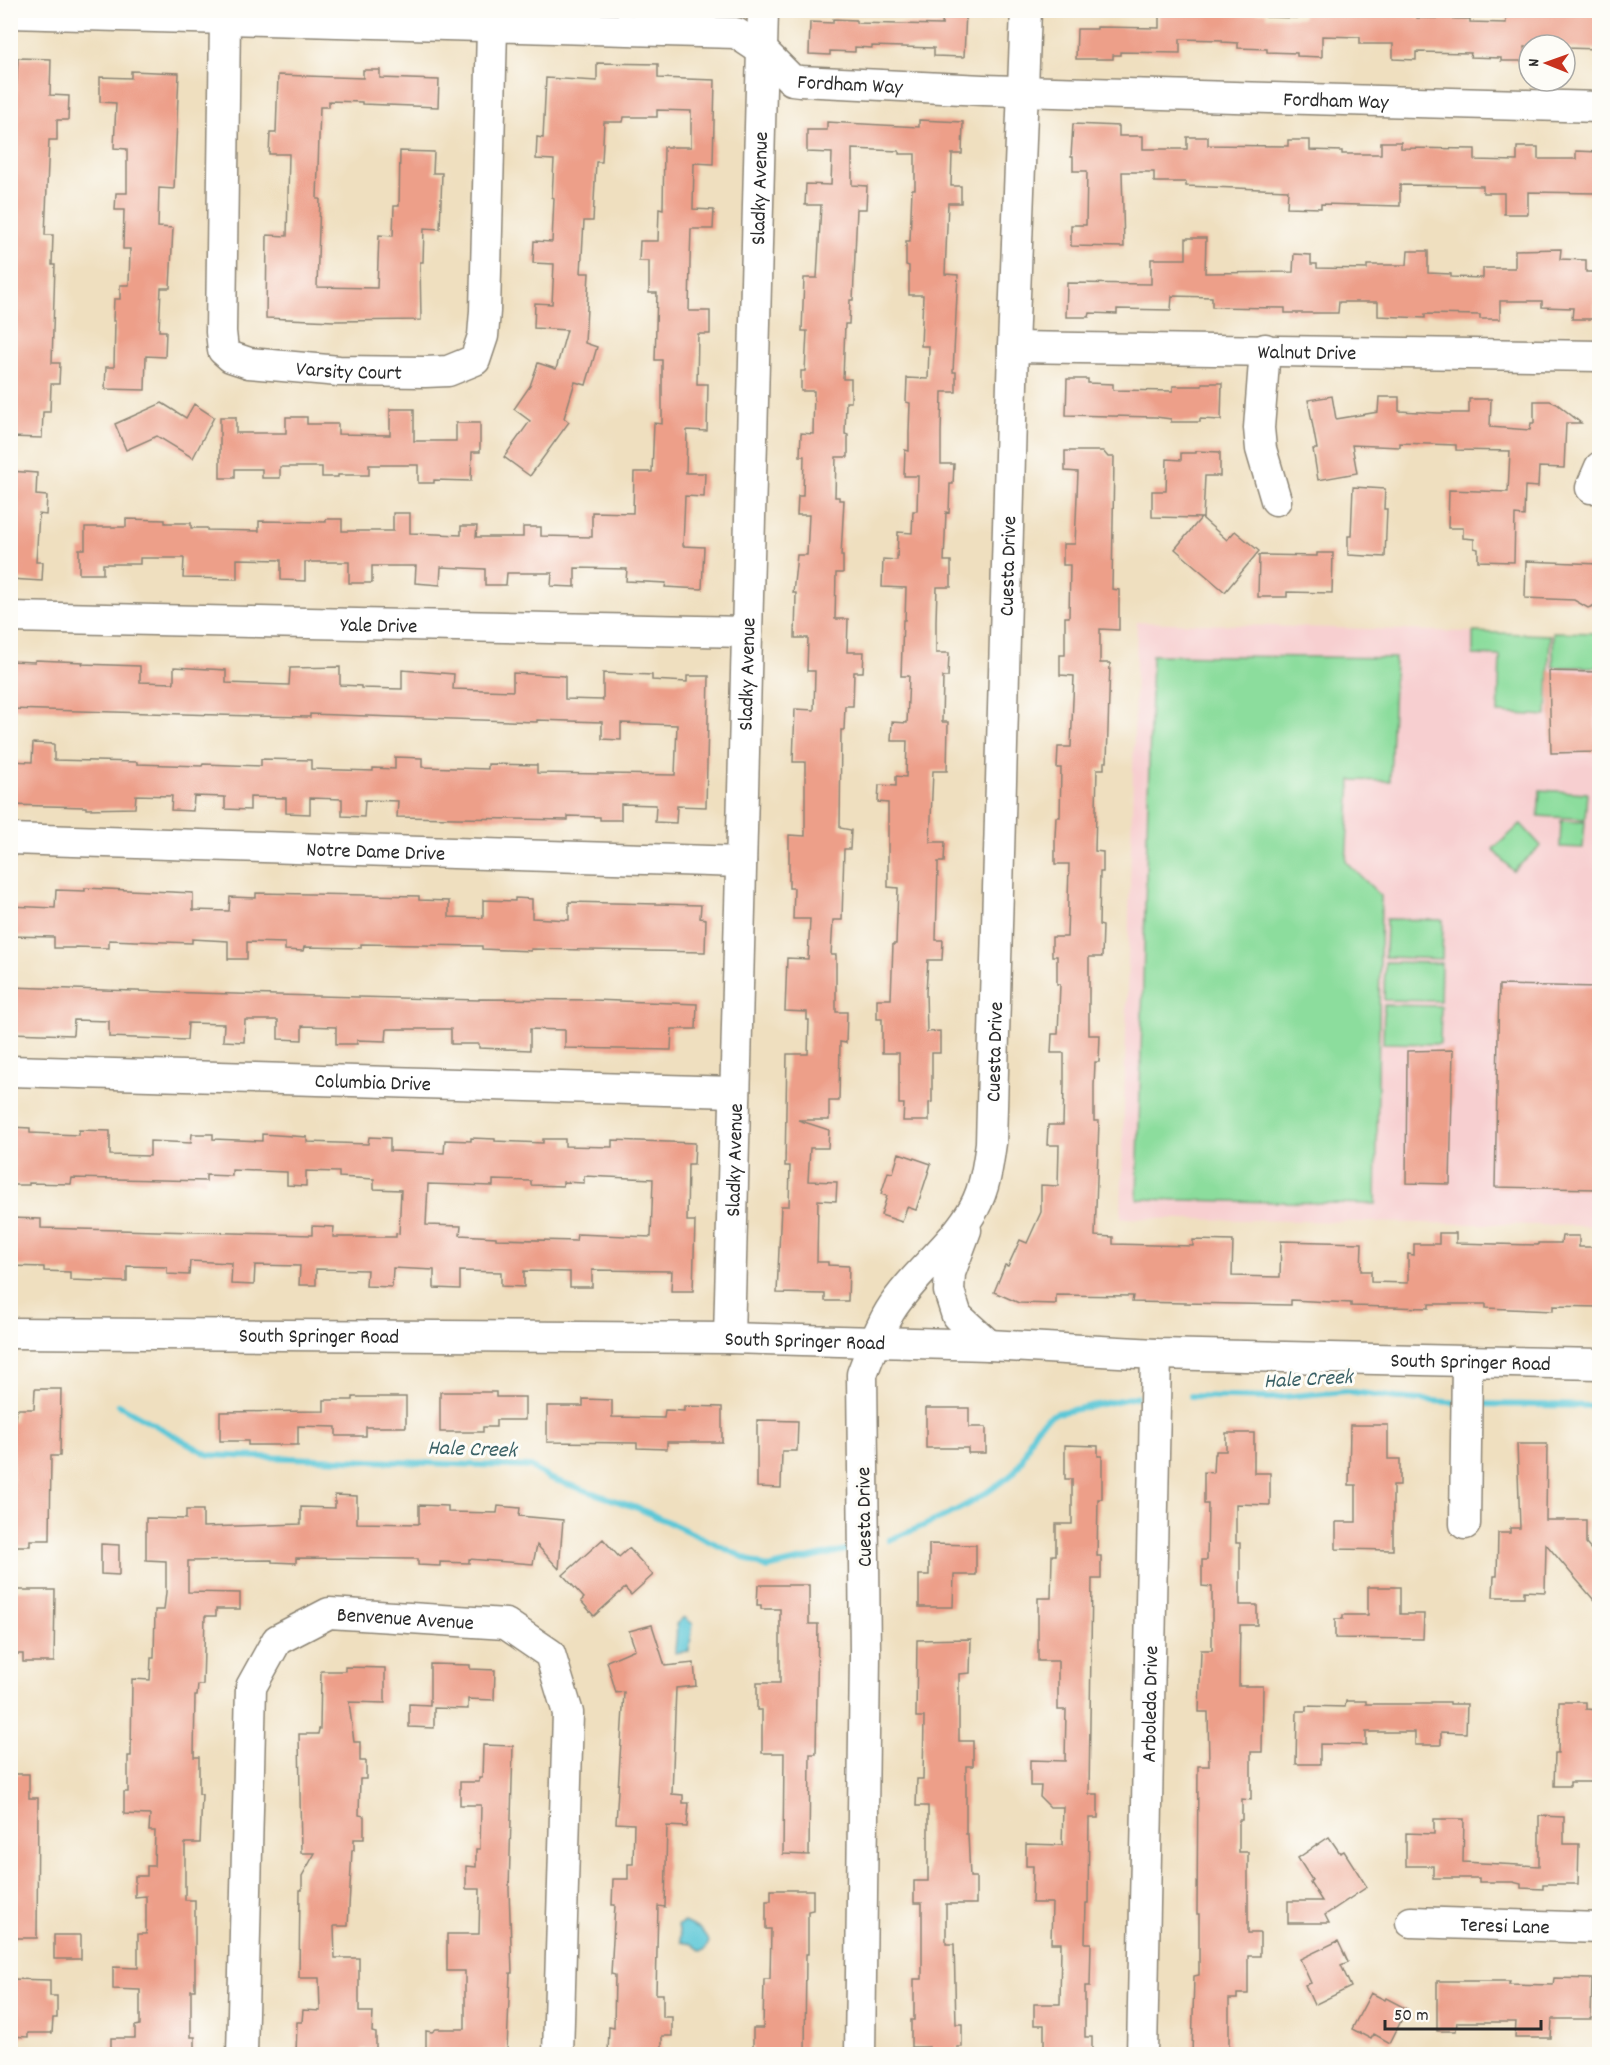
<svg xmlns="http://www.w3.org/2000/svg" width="1610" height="2065" viewBox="0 0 1610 2065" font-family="Dekko,sans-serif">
<rect width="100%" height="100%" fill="#fdfcf7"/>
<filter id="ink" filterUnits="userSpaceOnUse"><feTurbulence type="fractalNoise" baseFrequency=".0167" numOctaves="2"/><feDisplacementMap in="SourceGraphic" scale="12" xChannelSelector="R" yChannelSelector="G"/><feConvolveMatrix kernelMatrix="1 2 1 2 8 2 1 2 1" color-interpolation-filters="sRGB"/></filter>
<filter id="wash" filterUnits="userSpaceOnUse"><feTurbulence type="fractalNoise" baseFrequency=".008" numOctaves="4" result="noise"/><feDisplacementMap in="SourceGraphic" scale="24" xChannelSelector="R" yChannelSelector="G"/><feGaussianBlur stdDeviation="1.35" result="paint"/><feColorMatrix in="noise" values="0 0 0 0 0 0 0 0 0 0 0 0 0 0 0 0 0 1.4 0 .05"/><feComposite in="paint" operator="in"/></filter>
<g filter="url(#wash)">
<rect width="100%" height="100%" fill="#efdfbf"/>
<path fill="#f7cfd0" d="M1137 622 1599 636V1226L1121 1218Z"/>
<path fill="#8cdd9d" stroke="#5c8464" stroke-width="1.5" d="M1473 632 1550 635 1547 716 1498 713 1500 656 1473 655Z
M1553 632 1599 633V667H1553Z
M1152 655 1395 658 1390 781 1351 780 1346 862 1381 896 1376 1204 1137 1199Z
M1540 790 1587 793 1585 819 1538 816Z
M1561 821 1585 822 1583 848 1560 847Z
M1521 824 1541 846 1513 871 1493 849Z
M1386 919 1443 920 1442 959 1385 957Z
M1385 962 1441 963 1440 1001 1384 1000Z
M1384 1005 1441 1006 1440 1044 1383 1043Z"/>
<path fill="#5cc7d7" stroke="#447981" stroke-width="1.5" d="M684 1617 693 1624 689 1651 675 1653C675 1643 678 1633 676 1624Z
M684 1922 701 1930 709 1942 705 1950 700 1951 691 1944 681 1942 678 1925Z"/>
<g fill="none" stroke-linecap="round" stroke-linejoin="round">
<path stroke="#5cc7d7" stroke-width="6" d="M1191 1396 1271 1398 1346 1391 1397 1398 1459 1403
M1475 1404 1600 1406
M119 1405 209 1455 531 1467 549 1478 640 1509 767 1568 850 1549
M889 1540C926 1525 964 1510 997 1485 1002 1481 1011 1477 1015 1471 1033 1448 1025 1426 1057 1413L1136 1397"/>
</g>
<g id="blocks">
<path fill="#ed9f89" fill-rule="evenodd" d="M943 10 966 11 964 57 934 56V48L872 46V48L855 47V52L830 51V55L809 54 810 22 833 23V19L856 20V23L942 25Z
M1159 10H1216V12L1266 13V17L1303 18V10H1411V13H1417V18L1470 19V22L1506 23V10L1599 14V49L1565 48V45H1529V47H1524L1523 61H1501V58L1470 57 1471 53 1416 52V60L1393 59V44H1360V37L1322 36V57L1297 56V53L1267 52V49L1238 48V43L1222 42V40L1180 39V53L1120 52V55H1113V59H1076L1077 29H1097V27L1159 28Z
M18 58 51 59 50 95 69 96 68 120H57V140H49L45 235H53L52 265H55L52 363H60L59 384H51L50 412H43L42 438 10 437V262L12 229H15L17 184H10V94H16Z
M597 63 658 64V78L715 80 713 164 694 163 693 209 714 210 713 229H691L690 262 689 311H710V334H698L697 384H708L707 431 687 430 686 473H705L704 497 685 496 683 546 704 547 702 589 665 587 666 583 626 581 627 569 575 568V587L551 586 552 573H507L506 585H485V569L441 567 440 585 415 583 416 566H372V583H349V562H305V581L281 580V560L237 559V579L183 578 184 558H140V564H103V574H79V549H85V527H126V519L165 520V523H191V528H207V530L259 531V521L326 522V519H342V531H393V513H410V533L461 535V526H477L476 537H523V527H541V536L592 537V512L633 513 634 472H652L654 423 662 424V360H655L657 293H649V261H639L640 241H658L659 208 663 209 664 147H691V111L657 110V117H624L623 122H604L602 162H596L593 221H584L581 273H589L585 343 597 347 586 385 575 382 564 418 569 422 530 476 504 457 530 421 514 409 530 386 538 363 556 369 567 330 534 328 535 303 552 304 554 264 533 263 534 241 552 242 554 198 552 197 554 160 536 159 537 137 543 138 546 78 597 81Z
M363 70H380V78L439 80 438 107 362 104V102L329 101V107H320L317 199H320L317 287 377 288 379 235 393 236 394 206H399L400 151 434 152 433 173H442L440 229 424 228 423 262H420L421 320 334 321 266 318 267 235 287 236 289 154H269L270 133H276L278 75 363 78Z
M131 71 179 73 174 189 159 188 158 227 173 228 170 288H161L159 331H166L165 357 146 356 145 390 105 389 106 367H114L115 321H113L114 299H120V285H129L130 249H123L124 210H115L116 193H127V149L114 148 116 103 100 102V77L131 78Z
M919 120 963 122 962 154H952L951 186H961V203H948L945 274 958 275 953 372H956V392H942L941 433V464H954L953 484H950L949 513 946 512 944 561H951V587H937L936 621V653H949L948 677H943L942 722H948L947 771H933L930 842H945L944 862H938V866L936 940H943L942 960H928L926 992 927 1032 940 1031V1053H932V1102L929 1103V1121H903L904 1104H899V1053H882V1019H877V999H891L893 944H896L898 888 888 887V803L878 802 879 785 896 786V776L906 777 907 741H891L892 722 907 723 909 676H901L903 620H905L906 588 882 587 883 559 897 560 898 532 912 533 913 511H917L918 476H904L905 450 909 451V432L910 403 906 402 907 378 928 379 929 346H921L923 295H909V266L906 265V241H910L912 189H915V154H899V151L852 149V185L867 186 866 209H857L853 300H850L849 324H845L843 379H851V402H846L845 434 848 435V457H836L835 497H839V500H844L841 556H843V573H836L835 619H848L847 652H864L863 672H854L853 706H845L844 730H841L840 828 851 830 850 849H844L842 920H833L831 955H836V1012H847L846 1043 840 1042 839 1101H829V1120H798L829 1130 828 1148H810L808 1181 837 1182 836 1201 818 1200 817 1262H828V1265L849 1266 848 1301H825V1294L777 1293 781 1206H789L790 1166H785L787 1054H808L809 1020H807V1012L785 1011 787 958 808 959 810 919H793L794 888H789V835L805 836V762H793L795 709 814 710 815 671H807L808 638H795L796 593H793L797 555H807L809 515H797L798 496H803L804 456H800L801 433 813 434 814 391H801V371H805L807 331H802L804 278H817L821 205H805L806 184 831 185 832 153 807 152V130H827V122L919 127Z
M1073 124 1119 126V136H1143V149H1187V137H1208V145L1288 146V140H1310V150L1342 151V154H1381V142H1401V148L1475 149V160L1517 161V147H1538V159H1576V151L1599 152 1598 193 1528 192V214H1504V193H1483V186L1400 185V206L1321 204V208L1287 207 1288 190 1186 186V182H1154V172H1122L1124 247 1071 246V225H1086L1087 171H1073V157H1071Z
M1186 238H1206L1205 273 1293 272 1294 254 1311 255V264H1317V268L1367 269V265H1407L1408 251H1428V273L1451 274V277L1483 278V268H1515V250L1561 249 1560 259 1586 260V272H1595L1594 319H1572L1573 308 1542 307V301H1500V319H1480V315L1425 314V318L1378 316V302H1339L1338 313H1285V308L1212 307V297L1172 296 1171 310 1117 309V314L1090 313 1089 317H1066L1067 283 1151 284V259H1186Z
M1067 379H1088V383L1113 384V390L1173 391V386H1202V383H1222L1221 420 1200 419V422H1171V419L1156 417 1066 415Z
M1332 396 1336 419 1378 412 1379 397H1399V411L1438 413H1469V399H1491L1490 427 1530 430 1531 423H1534V401H1550L1557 404 1581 423H1566L1564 468 1539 467 1538 487 1525 486 1524 516 1515 515 1514 562 1478 561V549L1474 548V539L1463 538V528H1448L1449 490 1508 492 1510 451 1456 450V445L1400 443V447L1352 445 1357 473 1318 480 1313 449H1317L1308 400Z
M162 403 186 418 194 404 214 417 193 458 157 436 126 450 115 424Z
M390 409H414V441H456V423H480V452H472L471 481 434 480V483H418V465H369V475H338V477H322V467H280V478H262V469H235V478H220V417H236V433H286V417H307V424H338V434L390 435Z
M1065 451H1103L1108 457H1114L1112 589 1119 590V630L1100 629V663H1110L1107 762H1104V769H1097L1095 851 1103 852V872H1100L1099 925 1103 926 1102 957H1089V1035H1100L1099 1062H1095L1094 1086V1121H1099L1095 1236 1113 1237V1244L1193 1246V1240L1233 1241 1232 1276 1280 1277 1281 1241 1362 1243 1361 1271H1371V1282L1408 1283V1254L1414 1255V1244H1439V1233H1456V1243L1538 1245V1243H1561L1562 1236H1579V1247H1599V1307L1553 1306V1311L1486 1308V1304H1429V1308L1351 1306V1303L1291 1300V1305L1132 1302 1133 1296 1056 1295V1304L1019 1303 994 1292 1005 1265 1008 1266 1020 1240 1027 1243 1041 1212V1185L1058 1186 1059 1145H1047L1048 1125H1063L1064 1085V1053H1051L1052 1034H1058L1060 984H1057V956H1052V937H1067L1069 864H1055V837L1056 817H1060L1061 768H1057L1058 747H1071L1074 676 1060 675V655H1065V617H1069L1070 565H1063V544H1075L1078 472 1065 471Z
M1196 451 1220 452V476H1205L1203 518H1202L1227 540 1235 531 1259 551 1225 592 1175 549 1201 518 1152 517V491H1166L1167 459 1181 460V453H1196Z
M10 471 37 473 36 495 47 496 46 515 39 514 36 562H43L42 581 10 579Z
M1353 487 1385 489 1384 509H1387L1385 557 1348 555V536H1351Z
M1317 553H1333L1332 593 1287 592V597H1258L1259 555 1317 556Z
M1526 561 1599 564 1598 601 1593 606 1588 608 1574 600 1525 598Z
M35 660 83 662 82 664 140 666V682L174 683V667L226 670V683L289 685 290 668 340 667V685L361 686V688L402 689V670L454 674 453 689 513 691V673L565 676V699L603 700V673L652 675V680L687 682V676H709L706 807 677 806 676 823 655 822 656 805 621 804V820H600V817L568 816V820L397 817 398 801 365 800 364 817 342 816V799L310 798V814L286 813V798L250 797V810L225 809V797L194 796 193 811 171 810 172 796 136 795 135 808 86 809V807L10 805V761L32 762 33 743 54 744V760L137 762V764L202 766 203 764 261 766V759L311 760V769L373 771V768L395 769V757L422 758V767L488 769V764L537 765V773L675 775 677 725 621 723V740L602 739V722L537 720V722L310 714V717L253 716 10 709V661L35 662Z
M1549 671 1599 672V707H1595L1596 752 1551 753Z
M85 888 193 893V910L229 911 230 897 256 898V893L419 896V900L449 901V917L483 918V900L515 901V898L532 899V918L569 920V902L701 905 700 918 706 919 705 952 531 949V951L482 949V946L361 944V948L304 947 303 951 285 950V943L247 942V959H228V941L192 939V943L109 940V948L75 947V948H54V937L10 936V906L55 908 56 890 85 891Z
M1499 985 1599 987V1189L1495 1187Z
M10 987 197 993 479 1000V999L594 1000 697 1004 696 1029H672L671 1050 565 1048V1030L530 1029V1050L479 1048V1044H451V1029H387L386 1041 357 1040V1044H336V1027L302 1026V1040L278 1039V1020H245L244 1042 223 1041 224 1024 188 1023 187 1040 109 1037V1021L74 1020 73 1035 10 1033Z
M1453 1050 1450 1184 1406 1183 1407 1051Z
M10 1127 30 1128V1133L79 1135V1130L110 1131V1155L150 1156V1141L191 1143 192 1134H213V1139L262 1141V1134L307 1137V1142L368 1144 369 1137 390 1138V1151L444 1153 445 1140 471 1141V1138L495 1139V1141L543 1143V1139H565V1146L612 1147V1140L695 1143 694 1164H688L687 1221H695L693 1291H671L672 1271 592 1270V1287H570V1272L524 1271V1287L501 1286V1272L460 1271V1289L434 1288V1270L393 1268 392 1287 366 1286 367 1270 316 1269V1285H299L300 1266 255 1265 254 1285 231 1284 232 1263 190 1261 189 1275 167 1274V1267L127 1266V1282L70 1280V1272L44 1271V1267L10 1266V1218L41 1219V1228L312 1235V1226L334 1227 333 1237H396V1233L399 1234 401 1190 374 1189V1179L339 1177V1172L306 1171V1186L287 1185V1172L232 1170V1176L206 1175V1181L72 1178 71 1184 29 1183V1185H10ZM584 1176 653 1179 651 1237 577 1234 576 1241 496 1239V1237L460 1235 461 1226 426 1225 428 1184 493 1186V1180L531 1181V1185L563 1186V1182L584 1183Z
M899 1153 931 1164 916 1210 907 1207 902 1222 881 1215 887 1196 881 1194 888 1172 893 1173Z
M35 1389H61L60 1456H51L50 1540H30V1546H10V1526H13V1452H10V1421H15L16 1409H34Z
M440 1392H496V1397H525V1420H496V1427H483V1432H440Z
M353 1397H406V1427H366V1436H336V1427L298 1426V1445H248V1441H220V1412L324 1411V1400H353Z
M583 1399 612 1400V1417L664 1418 665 1410 684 1411V1406L722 1407V1442H667V1449L637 1448V1443L547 1442V1406H583Z
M926 1408H969V1427H986V1453H968V1448H926Z
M757 1420 798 1421 797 1451H782L781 1488 757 1487Z
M1350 1425H1388V1459H1400V1485H1393V1550L1336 1549V1522H1356V1485H1349Z
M1226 1433H1254V1473H1270V1505L1236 1504V1543H1240V1605H1257V1625H1240L1239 1686H1263L1262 1752H1251V1800L1242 1799V1820H1239V1852H1248V1933H1260V1956H1248V1994H1237V1999H1229V2055H1192L1194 1976 1199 1975V1914H1197L1198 1766H1209L1208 1712H1199L1201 1650H1212V1587L1202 1586V1560H1207L1208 1504H1204V1472L1213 1473 1214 1454H1216V1451H1226Z
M1517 1444H1547L1546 1520H1586V1544L1599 1559V1606L1546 1544 1545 1592 1524 1591V1597H1493L1494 1576H1497L1498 1533H1510V1528H1520Z
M1065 1445 1098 1446V1456H1102V1499H1098L1097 1556H1101V1579H1092L1089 1794H1098V1818H1089L1088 1903H1086L1085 1943H1091L1090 1986H1085V2037H1092V2055H1044V2025H1034V2004H1060L1061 1943H1051L1052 1903H1032L1033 1866H1026V1844L1062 1845 1063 1807H1050L1040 1797 1041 1786H1030V1760L1065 1761 1066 1710H1058V1661H1038V1598H1051L1052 1555H1056V1524H1072V1479H1065Z
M335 1495 357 1496V1523L419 1524V1505L448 1506V1512L497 1513 498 1506 520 1508 519 1516 563 1520 559 1569 537 1545 533 1564 469 1559V1563L440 1562V1566L418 1565V1559L296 1558V1563L272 1562V1560L188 1561V1592L240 1593V1609H216V1616H205L203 1685H198L197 1696H195L194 1757H199V1794H202L200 1843H185V1900H195V1990H191V2037H195V2055H111V2038H135V2026L140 2025V1990L113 1989V1967L138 1968V1934H146V1896L135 1897V1876H147V1866H154L155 1831H149L150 1815 124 1814V1792H128V1756H131L132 1679 150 1680 151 1658H154L155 1610H164L166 1592V1561L146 1560V1518L186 1519V1510H203V1527L301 1524V1507L335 1508Z
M603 1539 619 1557 629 1548 653 1575 631 1595 625 1588 594 1616 581 1601 584 1598 563 1575Z
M101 1544 119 1545V1575L101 1574Z
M929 1544 976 1545V1575H954L953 1607H919V1575H929Z
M758 1585H809V1624H818L816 1754H810L809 1855 783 1854 784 1753H762V1710H757V1683H780V1609H761V1605H757Z
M1368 1587H1400V1614H1424L1423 1639 1335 1638V1619H1343V1615H1368Z
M10 1590H55L54 1662H23V1654H10Z
M652 1625 665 1666 694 1663 696 1686 676 1688 672 1794 683 1795V1803H689L687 1827 667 1826 665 1907 658 1906 656 1994H663V2017H672V2036H662V2055L608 2054 609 2027 614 2028 615 1975 611 1974 615 1905H612L613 1879H628V1864H633L634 1824 616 1823 624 1692 616 1693 607 1661 635 1649 629 1631Z
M971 1639 970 1673 959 1674V1741H973V1766H966V1834H968L970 1877H976V1904H946V1944H954L956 2024H962V2047H957V2055H929V2047H911V2020H914V1979H922V1903H914V1881H928V1806H916L917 1779H923L924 1717H916L917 1640Z
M430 1664 470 1665V1669L495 1670 494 1700 468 1699V1709L434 1708V1728L409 1727V1704L430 1705Z
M345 1667 385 1668V1703L349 1702 354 1742H360V1761H366V1779H360L359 1815 364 1816V1839H354V1850H352L348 1926H334L335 1958H359V2012H373L372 2032 376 2033V2049H361V2055H296L297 2022H302L303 2010 320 2011 319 1978H299L300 1890H302V1876L315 1853H301L299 1734H318L319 1729H320L321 1671H345Z
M1346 1701H1366V1704H1431V1702H1450V1704H1467L1466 1733 1441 1732V1745H1415V1732H1366V1745L1320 1744V1764H1296L1297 1711H1306V1706L1345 1707Z
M1559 1702H1586V1709L1599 1710V1782H1570V1786H1554L1555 1753H1558Z
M483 1745 513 1746 509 1890 512 1973H510L507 2051 426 2050V2031L432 2032 436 2029H465V1971H447V1934H479L480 1889H466V1866L476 1867V1849H480L481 1805H460V1782H479V1778H482Z
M10 1774H29V1798H38L37 1938H10L13 1854H10Z
M1539 1816 1564 1817V1844H1579L1578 1884H1543V1889L1521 1888V1884L1513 1882H1479V1878H1433V1866H1406V1833L1434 1834V1819H1464L1463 1862 1539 1866Z
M1329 1837 1340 1853 1344 1851 1367 1887 1325 1915 1329 1923H1288V1901H1322L1310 1882 1312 1880 1298 1858Z
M771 1890H813V1910L808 1911V1954H806L805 2055H753V2028H763L764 1979H770L771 1929H766V1901H771Z
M54 1935H81V1959H54Z
M1338 1941 1348 1962 1341 1965 1351 1987 1314 2005 1305 1985 1311 1983 1300 1959Z
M1554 1978 1592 1979 1591 2019H1552L1551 2038H1515L1516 2022H1457L1456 2031H1437V1981H1510L1509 1984 1553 1985Z
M10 1979 50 1980V1996H57V2018H53L52 2033H28V2037L10 2036Z
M1371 1993 1385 2000 1386 1998 1407 2009 1390 2043 1374 2034 1371 2039 1352 2029Z"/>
</g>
</g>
<g filter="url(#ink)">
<use href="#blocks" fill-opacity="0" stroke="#8d8575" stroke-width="1.5"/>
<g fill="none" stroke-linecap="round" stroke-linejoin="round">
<defs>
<g id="minor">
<path id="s1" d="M10 13 736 33 763 51 792 80 800 81 983 90 1600 107"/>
<path id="s2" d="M225 18 221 332 223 350 231 357 249 363 339 371 425 372 448 371 475 360 483 336 485 311 492 28"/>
<path id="s3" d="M1013 347 1600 356"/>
<path d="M1265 349 1259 428 1261 449 1276 500"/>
<path d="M1591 488 1600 467"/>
<path id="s4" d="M10 617 747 632"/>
<path id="s5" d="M10 839 741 862"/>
<path id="s6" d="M10 1071 734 1092"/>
<path d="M966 1230 950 1273 949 1291 957 1316 989 1345"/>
<path id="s7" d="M10 1333 729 1338 989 1345 1156 1354 1600 1364"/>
<path id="s8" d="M729 1338 763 10"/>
<path d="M1465 1524 1467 1362"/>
<path id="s9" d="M1411 1922 1600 1928"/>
<path id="s10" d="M242 2054 251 1687 277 1640 329 1613 506 1624 550 1654 568 1713 558 2054"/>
<path id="s11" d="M860 2054 865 1654 862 1374C870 1353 878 1331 890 1311 913 1274 953 1246 974 1208 985 1188 988 1165 991 1143L1013 347 1026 10"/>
<path id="s12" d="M1142 2054 1156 1354"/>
</g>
</defs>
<use href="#minor" stroke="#8d8575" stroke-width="33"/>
<use href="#minor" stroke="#fff" stroke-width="30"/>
</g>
</g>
<g text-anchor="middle" stroke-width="6" stroke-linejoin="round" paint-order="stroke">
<g font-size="21" fill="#2b2b2b" stroke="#fdfcf7">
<text dy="7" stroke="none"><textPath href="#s1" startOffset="858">Fordham Way</textPath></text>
<text dy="7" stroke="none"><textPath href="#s1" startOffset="1344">Fordham Way</textPath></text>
<text dy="7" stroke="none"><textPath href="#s8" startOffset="1150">Sladky Avenue</textPath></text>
<text dy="7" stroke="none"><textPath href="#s3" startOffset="294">Walnut Drive</textPath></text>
<text dy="7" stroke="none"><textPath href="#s2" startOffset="462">Varsity Court</textPath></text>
<text dy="7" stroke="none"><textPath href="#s11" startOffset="1527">Cuesta Drive</textPath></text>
<text dy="7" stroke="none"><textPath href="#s4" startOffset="369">Yale Drive</textPath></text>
<text dy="7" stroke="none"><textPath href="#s8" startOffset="664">Sladky Avenue</textPath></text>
<text dy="7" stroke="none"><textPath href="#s5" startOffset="366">Notre Dame Drive</textPath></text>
<text dy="7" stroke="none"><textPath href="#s11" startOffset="1041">Cuesta Drive</textPath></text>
<text dy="7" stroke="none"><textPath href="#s6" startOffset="363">Columbia Drive</textPath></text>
<text dy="7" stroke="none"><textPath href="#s8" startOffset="178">Sladky Avenue</textPath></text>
<text dy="7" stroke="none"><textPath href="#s7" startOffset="309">South Springer Road</textPath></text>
<text dy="7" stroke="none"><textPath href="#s7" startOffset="795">South Springer Road</textPath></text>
<text dy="7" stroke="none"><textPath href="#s7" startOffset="1461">South Springer Road</textPath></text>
<text transform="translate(863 1517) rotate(-91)" y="7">Cuesta Drive</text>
<text dy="7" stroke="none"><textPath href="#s10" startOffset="556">Benvenue Avenue</textPath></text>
<text dy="7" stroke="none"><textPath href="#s12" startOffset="350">Arboleda Drive</textPath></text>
<text dy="7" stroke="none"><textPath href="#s9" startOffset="94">Teresi Lane</textPath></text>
</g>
<g font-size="22" font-style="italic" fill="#3c6267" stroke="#fdfcf7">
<text transform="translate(1308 1377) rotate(-3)" y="8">Hale Creek</text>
<text transform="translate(472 1447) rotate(2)" y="8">Hale Creek</text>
</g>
</g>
<rect width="1610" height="2065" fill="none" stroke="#fdfcf7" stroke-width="36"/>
<g transform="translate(1547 63) rotate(271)"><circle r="28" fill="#fdfcf7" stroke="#a9a8a5" stroke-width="1.5"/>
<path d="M0-4.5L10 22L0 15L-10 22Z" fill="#c8321e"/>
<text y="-9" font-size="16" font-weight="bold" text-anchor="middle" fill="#2b2b2b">N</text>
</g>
<path d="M1385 2020v9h156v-9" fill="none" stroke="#2b2b2b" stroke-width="3"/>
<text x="1394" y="2020" font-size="18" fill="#2b2b2b" stroke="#fdfcf7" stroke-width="4.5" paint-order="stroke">50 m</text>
</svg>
